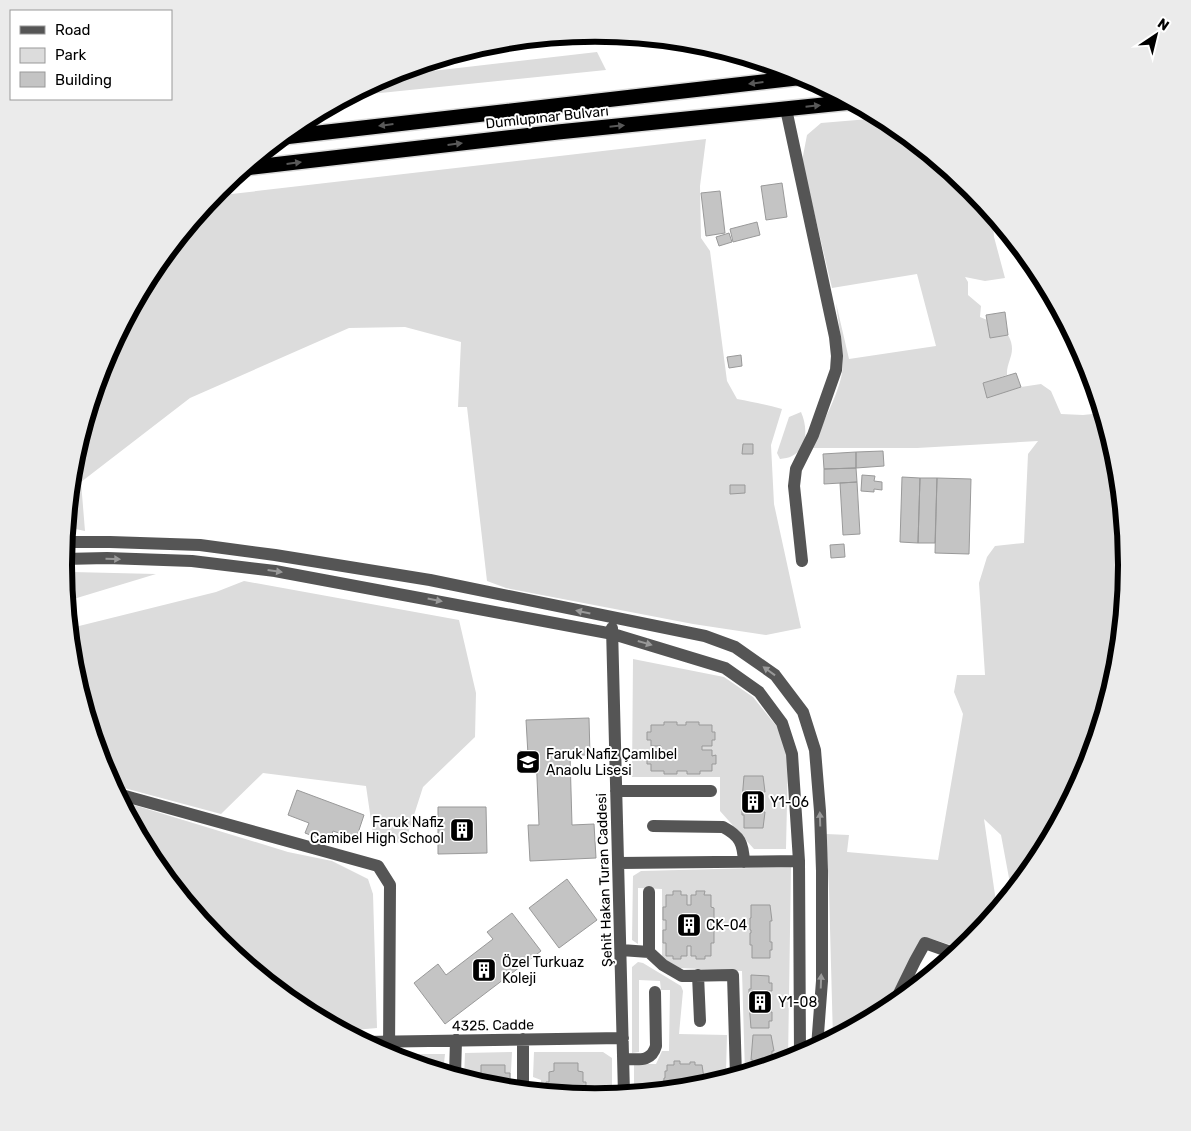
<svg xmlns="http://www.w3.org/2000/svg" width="1191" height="1131" viewBox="0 0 1191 1131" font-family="Rubik,sans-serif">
<rect width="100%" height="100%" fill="#fff"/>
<path fill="#dcdcdc" d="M597 52 606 70 351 96 389 76Z
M881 118 891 124 972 190 992 214 994 237 1005 278 985 281 965 277 968 282V295L981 306 980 317 987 320 990 338 1008 335C1018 353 1006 360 1007 375L983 383 987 397 1021 387 1041 384 1051 391 1061 414 1083 415 1102 413 1117 462 1127 566 1117 670 1087 769 1037 861 1015 888 1009 878 1001 835 984 819 995 895V913L971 942 963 949 926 937 911 961 891 1008 833 1039 829 890 826 834 849 835 847 852 938 860 963 714 954 692 957 675H985L979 583 987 557 995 546 1024 543 1028 454 1038 441 917 448H811C821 426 838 396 842 373 845 355 838 321 836 303L849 359 936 346 917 274 832 288 802 161 807 135 821 123Z
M706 139 700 186 701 238 710 251 727 381 737 399C753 402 767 405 782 409L771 445 774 504 801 628 766 635 693 624 506 588 487 581 467 407H458L461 342 405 327 349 328 190 398 81 482 85 531 71 528 67 529 74 461 104 362 154 270 214 196Z
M801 412C807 425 809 448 792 456 789 458 784 458 780 459L777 453 789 417Z
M64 572H72L156 574 67 601Z
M244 581 459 620 476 693 475 737 423 787 405 843 374 841 366 786 263 773 221 814 113 785 104 769 74 669 70 625 75 627 216 592Z
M633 659 724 677 753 697 778 728 788 758 786 849H754L720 811V777H632Z
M121 801 288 852 332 861 368 879 373 894 377 1028 343 1031 300 1007 225 946 223 936 208 928 153 861Z
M791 867 788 1060 745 1073 742 971 680 968 662 958V889L638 888V944L632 940 633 876 641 871Z
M638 962 643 963 681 986 683 991 679 1034 727 1035 726 1071H720V1081L699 1087 634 1093V1064H656L662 1051H669L670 990H661L660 981 639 980V1052L632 1053V967Z
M512 1052 510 1089 491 1087 464 1079 465 1053Z
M534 1052H603L612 1058V1096H602V1085L589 1086V1097L541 1092V1080L533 1077Z
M400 1054H445L443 1072 399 1059Z"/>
<path fill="#c4c4c4" stroke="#999" d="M782 183 787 217 766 220 761 186Z
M720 191 725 233 706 236 701 193Z
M757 222 760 235 733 242 730 229Z
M729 233 732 242 719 246 716 237Z
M1005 312 1008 335 990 338 986 315Z
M741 355 742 366 729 368 727 357Z
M1016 373 1021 387 987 398 983 383Z
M743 444H753V454H742Z
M883 451 884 466 856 468V452Z
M856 452V468L824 469 823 454Z
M856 468 857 482 824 484V469Z
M862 475 875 476 874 481 882 482V490L874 489V492L861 491Z
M902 477 920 478 918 543 900 542Z
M920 478H937L935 543H918Z
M937 478 971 479 969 554 935 553Z
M857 482 860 534 843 535 840 483Z
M730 485H745V493L730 494Z
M844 544 845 557 831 558 830 545Z
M589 718 590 755H570L572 825 594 824 596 858 530 861 528 825H539L536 754 528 755 526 720Z
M664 722H677V725H686V722H699V725H712V732H715V740H712V746H702V750H712V756L716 755V764H712V771H700V774H687V771H677V774H664V771H651V764H647V756L651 755V750H661V746H651V740H647V732H651V725H664Z
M744 776H763L765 792H763V812H765L763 828H744V815H742V803H744V800H742Z
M297 790 364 815 356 839 333 831 329 842 305 833 309 823 288 815Z
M438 807H486L487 853 438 854Z
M567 879 597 920 559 948 529 908Z
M673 891H681V895H687V905H691V895H696V891H705L704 895H711V907L714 908V920H711V930H714V943H711V956H705V959H696V956H691V946H687V956H681V959H673V956H666V943H663V930H666V920H663V907H666V895H673Z
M751 905H770L772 921H770V942H772V950H770V958H752V945H750V933H751V930H750V918H751Z
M512 913 541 951 445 1024 414 983 438 964 446 975 493 939 487 932Z
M751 975 769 976V983H772V991H769V1012H772V1021H769V1028H751L749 1003H751V1000H749V989H751Z
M753 1035H771L774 1051H772V1065L751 1071V1063H753V1060H751Z
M674 1061H680V1064H690V1062H695V1065H702L705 1085 663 1091 664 1078H665V1071H667V1065H674Z
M554 1063H578V1071L583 1072V1082H586V1087H583V1096L549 1093V1087L546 1088V1082H549V1072L554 1071Z
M481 1065H505V1073H510V1084H513V1089L491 1087 476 1082V1073H481Z"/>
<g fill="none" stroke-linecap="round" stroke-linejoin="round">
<defs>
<path id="highway" d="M284 137 805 77
M245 168 558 132 852 102"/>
</defs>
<use href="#highway" stroke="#dbdbdb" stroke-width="18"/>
<path stroke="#555" stroke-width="12" d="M786 109 835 337 837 356 836 370 813 435 796 469 794 486 802 561
M66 542H110L200 545 275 555 430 580 705 636 735 647 775 675 803 712 815 750 820 811 822 871V981L817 1047
M64 559 107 558 192 561 275 571 613 634 725 668 759 692 782 723 792 754 799 861 800 1056
M612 628 624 1094
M616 791H711
M118 794 378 866 390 885 389 1055
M653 826 723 827C740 836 743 843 744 862
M619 863 799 861
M649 892V952L663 965 682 976 733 975 736 1076
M621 950 649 952
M698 975 700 1021
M893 1006 915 961 925 943 956 954
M523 1039V1090
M364 1042 623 1038
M623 1059C638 1059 651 1063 656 1046L655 992
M455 1076 456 1040
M597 1093V1097"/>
<use href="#highway" stroke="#000" stroke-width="15"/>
</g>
<defs><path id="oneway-solid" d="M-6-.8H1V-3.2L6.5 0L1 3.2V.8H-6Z" transform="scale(1.25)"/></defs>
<g fill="#595959">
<use href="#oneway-solid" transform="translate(756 83) rotate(173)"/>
<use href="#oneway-solid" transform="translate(813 106) rotate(-6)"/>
<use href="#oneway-solid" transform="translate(386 125) rotate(173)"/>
<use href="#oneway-solid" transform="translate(617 126) rotate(-6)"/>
<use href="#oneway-solid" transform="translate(455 144) rotate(-7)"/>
<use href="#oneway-solid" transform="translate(294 163) rotate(-7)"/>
</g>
<g fill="#999">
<use href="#oneway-solid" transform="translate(113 559) rotate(2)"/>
<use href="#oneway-solid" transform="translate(275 571) rotate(8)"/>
<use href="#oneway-solid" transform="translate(435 600) rotate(11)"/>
<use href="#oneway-solid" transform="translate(583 612) rotate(-168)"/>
<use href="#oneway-solid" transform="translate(645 643) rotate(16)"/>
<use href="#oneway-solid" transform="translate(769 671) rotate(-144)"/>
<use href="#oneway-solid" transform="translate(820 819) rotate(-92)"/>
<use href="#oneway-solid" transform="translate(821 981) rotate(-88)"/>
</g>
<defs>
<symbol id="school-square" viewBox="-11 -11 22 22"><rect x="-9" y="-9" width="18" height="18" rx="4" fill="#000" stroke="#fff"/><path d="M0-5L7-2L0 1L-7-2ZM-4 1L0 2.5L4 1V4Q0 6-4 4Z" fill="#fff"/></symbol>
<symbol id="building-square" viewBox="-11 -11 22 22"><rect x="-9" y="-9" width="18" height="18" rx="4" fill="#000" stroke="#fff"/><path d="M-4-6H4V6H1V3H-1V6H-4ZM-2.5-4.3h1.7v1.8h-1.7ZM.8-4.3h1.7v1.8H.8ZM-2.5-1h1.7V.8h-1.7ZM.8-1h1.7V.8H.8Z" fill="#fff"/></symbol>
</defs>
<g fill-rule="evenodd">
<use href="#school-square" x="514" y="748" width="28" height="28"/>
<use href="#building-square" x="739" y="788" width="28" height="28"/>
<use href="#building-square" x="448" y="816" width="28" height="28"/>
<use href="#building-square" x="675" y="911" width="28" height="28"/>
<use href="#building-square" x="470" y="956" width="28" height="28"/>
<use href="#building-square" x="746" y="988" width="28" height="28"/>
</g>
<g text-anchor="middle" stroke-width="4" stroke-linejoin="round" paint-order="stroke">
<g font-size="14" fill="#000" stroke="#fff">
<text transform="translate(547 117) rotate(-6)" y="5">Dumlupınar Bulvarı</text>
<text transform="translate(604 880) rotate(-92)" y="5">Şehit Hakan Turan Caddesi</text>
<text transform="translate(493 1025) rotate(-1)" y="5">4325. Cadde</text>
</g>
<g font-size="14" fill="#000" stroke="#fff" text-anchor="start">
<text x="546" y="759">Faruk Nafiz Çamlıbel<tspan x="546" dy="16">Anaolu Lisesi</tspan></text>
<text x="770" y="807">Y1-06</text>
<text x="444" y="827" text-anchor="end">Faruk Nafiz<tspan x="444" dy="16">Camibel High School</tspan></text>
<text x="706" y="930">CK-04</text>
<text x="502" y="967">Özel Turkuaz<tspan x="502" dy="16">Koleji</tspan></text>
<text x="778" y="1007">Y1-08</text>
</g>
</g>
<path d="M0 0H1191V1131H0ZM72 565a523 523 0 1 1 1046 0a523 523 0 1 1-1046 0Z" fill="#ebebeb" fill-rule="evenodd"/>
<path fill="none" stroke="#000" stroke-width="6" d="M72 565a523 523 0 1 1 1046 0a523 523 0 1 1-1046 0Z"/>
<rect x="10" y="10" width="162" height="90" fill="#ffffff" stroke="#999999"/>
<rect x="20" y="26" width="25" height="8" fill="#555555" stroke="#999999"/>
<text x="55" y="35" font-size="15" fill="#000000">Road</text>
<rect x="20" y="48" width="25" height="15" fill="#dcdcdc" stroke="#999999"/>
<text x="55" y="60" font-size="15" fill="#000000">Park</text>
<rect x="20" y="72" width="25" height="15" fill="#c4c4c4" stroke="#999999"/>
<text x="55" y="85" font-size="15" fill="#000000">Building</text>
<g transform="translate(1156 35) rotate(35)" stroke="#ffffff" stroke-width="4" paint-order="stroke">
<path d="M0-4L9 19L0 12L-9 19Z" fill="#000000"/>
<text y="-8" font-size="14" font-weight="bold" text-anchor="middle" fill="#000000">N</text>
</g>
</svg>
